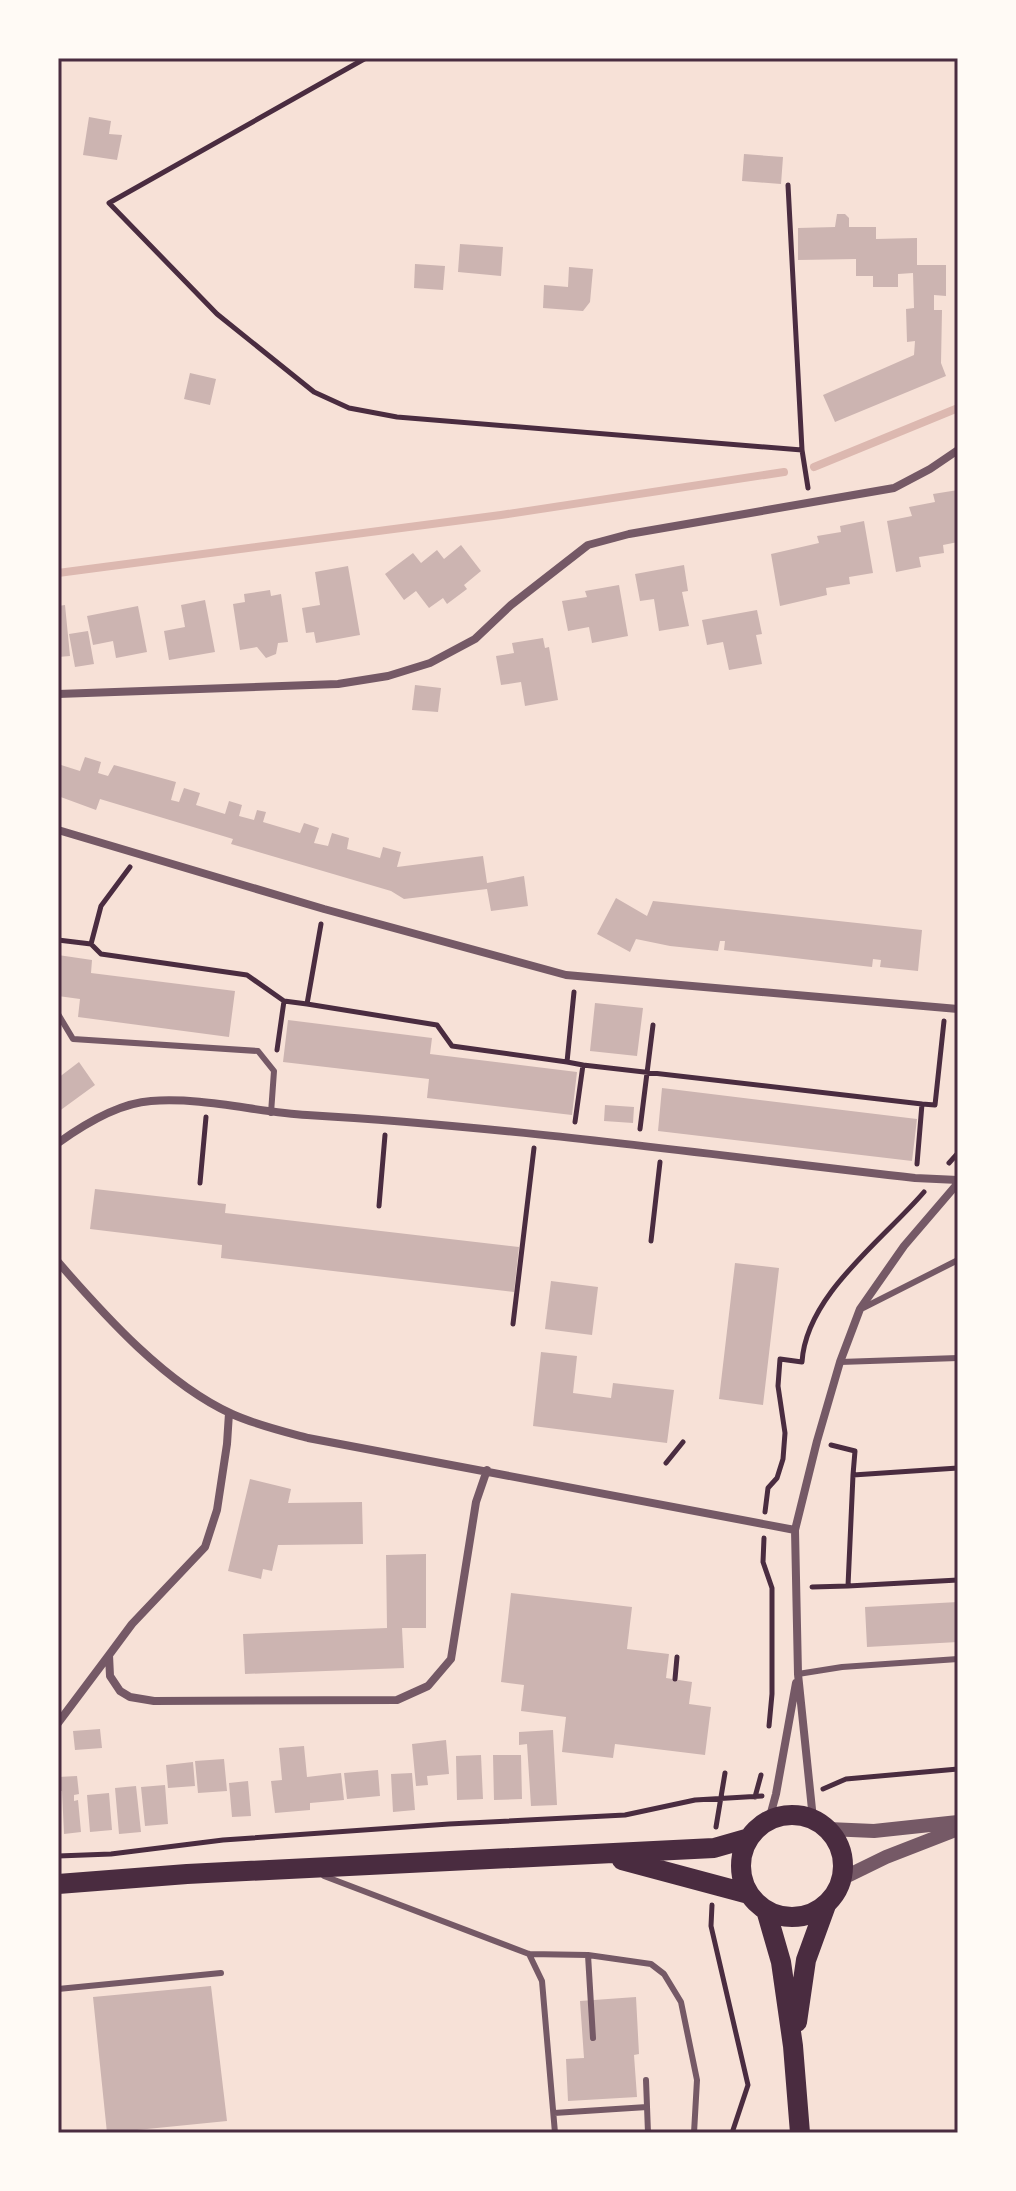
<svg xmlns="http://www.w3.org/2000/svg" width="1016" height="2191" viewBox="0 0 1016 2191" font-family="Mulish,sans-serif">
<rect width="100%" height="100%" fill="#f7e1d7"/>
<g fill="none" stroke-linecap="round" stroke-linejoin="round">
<path stroke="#dcb8b0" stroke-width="8" d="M814 467 958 408
M58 573 501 515 784 472"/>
</g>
<path fill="#ccb4b1" d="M89 117 111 121 109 134 122 135 117 160 83 155Z
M744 154 783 157 781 184 742 181Z
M837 214H845L849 218V227H876V239L917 238V265H946V296L934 295V310H942L941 363 946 376 835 422 823 395 914 355 915 341 907 342 906 309 914 308 913 273 898 274V287H873V276H856V259L798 260V228L835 227Z
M460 244 503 247 501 276 458 272Z
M415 264 445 266 443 290 414 288Z
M569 267 593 269 590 302 583 311 543 308 544 285 568 287Z
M190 373 216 379 210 405 184 399Z
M958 490V542L943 545 944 553 919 557 921 567 896 572 887 521 912 516 909 507 935 502 933 494Z
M864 521 873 573 849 577 850 584 826 588 827 595 780 606 771 554 819 543 817 536 841 532 840 526Z
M461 545 481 571 464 585 467 589 447 604 443 598 429 608 416 591 404 600 385 574 413 553 421 563 437 550 444 559Z
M684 565 688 591 682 592 689 626 659 631 654 599 640 601 635 574Z
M348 566 360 635 316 643 314 632 306 633 302 608 320 605 315 572Z
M619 585 628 636 592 643 589 627 568 631 562 601 587 597 585 591Z
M270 590 271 596 281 594 288 642 278 643 276 654 266 658 257 647 240 650 233 604 245 602 244 594Z
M205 600 215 652 169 660 164 631 185 627 181 605Z
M65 605 70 656 58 657V606Z
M138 606 147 652 116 658 113 641 93 645 87 616Z
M757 610 762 634 756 635 762 664 729 670 723 642 707 645 702 620Z
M88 631 94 664 75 667 69 634Z
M543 638 545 648 549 647 558 700 525 706 521 682 501 685 496 656 514 653 512 643Z
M415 685 441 688 438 712 412 710Z
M85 757 101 762 98 773 108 776 114 765 176 782 171 800 179 802 184 788 200 793 196 805 225 814 229 801 242 805 239 816 254 820 257 810 266 812 263 822 300 833 304 823 319 828 314 843 328 846 332 833 349 838 347 849 380 858 383 847 401 852 397 867 483 856 487 883 524 876 528 906 491 911 487 889 404 899 391 891 231 844 233 839 100 799 96 810 58 796V764L80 771Z
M616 898 647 916 653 901 922 930 918 971 880 967 881 960 873 959 872 967 724 950 725 941H720L718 951 670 946 636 939 630 952 597 934Z
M58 955 92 960 91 973 235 991 229 1037 78 1017 80 999 58 996Z
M595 1003 643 1008 637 1056 590 1051Z
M288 1020 432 1038 430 1054 577 1072 572 1115 427 1098 429 1079 283 1062Z
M79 1062 95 1085 58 1112V1078Z
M662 1088 917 1119 912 1161 658 1131Z
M605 1105 634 1107 633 1123 604 1121Z
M95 1189 226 1204 225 1213 519 1247 514 1292 221 1258 222 1245 90 1229Z
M735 1263 779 1268 763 1405 719 1399Z
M551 1281 598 1287 592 1335 545 1329Z
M541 1352 577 1356 573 1393 611 1398 613 1383 674 1390 667 1443 533 1426Z
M250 1479 291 1489 288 1503 362 1502 363 1544 278 1545 272 1571 263 1569 261 1579 228 1571Z
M426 1554V1628H402L404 1668 245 1674 243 1634 387 1628 386 1555Z
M511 1593 632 1607 627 1649 669 1654 666 1678 692 1682 689 1704 711 1707 705 1755 615 1744 613 1758 562 1752 566 1717 521 1711 524 1685 501 1682Z
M958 1602V1642L867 1647 865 1607Z
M100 1729 102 1748 75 1750 73 1731Z
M553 1730 557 1805 531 1806 527 1744 519 1745V1732Z
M446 1740 449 1774 427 1776 428 1785 416 1786 412 1744Z
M304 1746 307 1777 341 1773 344 1800 310 1803V1810L275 1813 271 1781 282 1780 279 1748Z
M481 1755 483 1799 457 1800 456 1756Z
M493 1755H521L522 1799 494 1800Z
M224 1759 227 1791 198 1793 195 1761Z
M193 1762 195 1786 168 1788 166 1765Z
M378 1770 380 1796 347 1799 344 1773Z
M412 1773 415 1810 393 1812 391 1774Z
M77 1776 79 1794 74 1795V1801L78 1800 81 1832 64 1834 62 1791H58V1777Z
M248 1781 251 1816 232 1817 229 1783Z
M165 1785 168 1824 145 1826 141 1787Z
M136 1786 141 1832 119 1834 115 1788Z
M109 1793 112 1830 90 1832 87 1795Z
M211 1986 227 2121 107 2133 93 1997Z
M636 1997 639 2054 634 2055 637 2097 568 2101 566 2059 584 2058 580 2001Z"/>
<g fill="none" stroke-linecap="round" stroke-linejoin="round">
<path stroke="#4a2c40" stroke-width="5" d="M366 58 109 203 217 314 314 392 349 408 397 417 802 450
M788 185 802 450 808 488
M58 940 91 944 101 954 247 975 284 1001
M91 944 101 906 130 867
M574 992 567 1062 583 1065 575 1122
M307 1004 437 1025 452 1046 567 1062
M277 1050 284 1001 307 1004 321 924
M583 1065 922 1104
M640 1129 653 1025
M949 1163 958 1153
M917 1164 922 1104 935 1105 944 1021
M200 1183 206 1117
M379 1206 385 1135
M651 1241 660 1162
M513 1324 534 1148
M831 1445 855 1451 853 1475 958 1468
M666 1463 683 1442
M765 1512 768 1488 777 1478 783 1459 785 1433 778 1386 780 1359 802 1362C806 1295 883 1240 924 1192
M764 1538 763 1562 772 1588V1694L769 1726
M848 1586 958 1580
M812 1587 848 1586 853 1475
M675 1679 677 1657
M823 1789 846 1779 958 1769
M755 1797 761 1775
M716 1827 725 1773
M58 1856 111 1854 223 1840 449 1824 625 1815 695 1800 762 1796
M712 1905 711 1926 748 2085 732 2133"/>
<path stroke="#755966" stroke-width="6" d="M58 1014 73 1039 258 1051 274 1071 271 1113
M863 1308 958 1260
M840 1362 958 1358
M798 1674 842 1667 958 1659
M324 1876 529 1954 588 1955 651 1964 664 1974 681 2002 697 2080 694 2133
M529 1954 542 1981 555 2133
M588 1955 593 2038
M58 1989 221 1973
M646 2080 648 2133
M554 2113 647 2107"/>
<path stroke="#755966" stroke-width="8" d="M58 694 338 684 388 676 430 663 475 639 511 605 588 545 629 534 894 488 930 469 958 450
M58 830 324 909 566 975 958 1009
M58 1143C83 1125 120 1103 151 1101 203 1097 256 1112 307 1115 511 1127 713 1155 915 1178L958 1180
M58 1262C105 1316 166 1384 232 1414 256 1425 282 1431 308 1438L795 1530
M229 1413 227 1444 217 1510 205 1547 132 1624 109 1655 110 1676 120 1691 130 1697 154 1701 397 1700 428 1686 451 1659 476 1502 487 1470
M58 1723 109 1655
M813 1819 798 1674 795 1530 817 1441 840 1362 860 1309 904 1246 958 1183
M769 1820 776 1794 796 1683"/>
<path stroke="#755966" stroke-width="14" d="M828 1829 874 1831 958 1822
M841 1879 886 1857 958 1829"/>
<path stroke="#4a2c40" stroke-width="20" d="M741 1866a51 51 0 1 1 102 0a51 51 0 1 1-102 0Z
M622 1860 749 1894
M58 1884 187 1874 714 1848 749 1838
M766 1910 781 1962 793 2046 800 2133
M797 2022 806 1960 826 1905"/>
</g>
<rect width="1016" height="2191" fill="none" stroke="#fffaf5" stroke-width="120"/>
<rect x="60" y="60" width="896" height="2071" fill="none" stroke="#4a2c40" stroke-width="3"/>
</svg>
